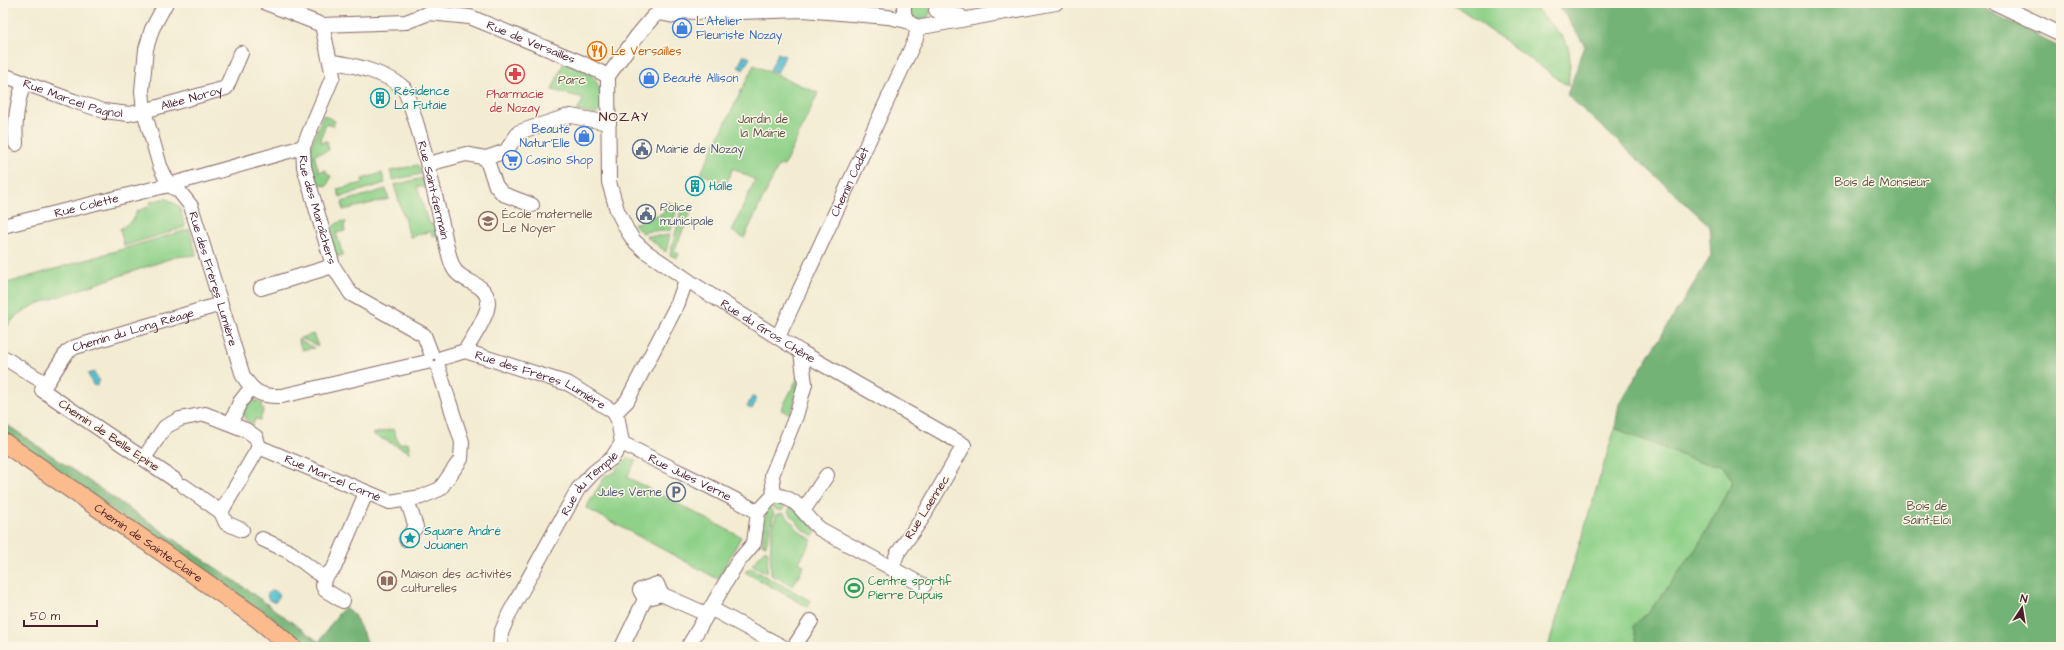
<svg xmlns="http://www.w3.org/2000/svg" width="2064" height="650" viewBox="0 0 2064 650" font-family="'Architects Daughter',sans-serif">
<rect width="100%" height="100%" fill="#fcf5e5"/>
<filter id="ink" filterUnits="userSpaceOnUse"><feTurbulence type="fractalNoise" baseFrequency=".025" numOctaves="2"/><feDisplacementMap in="SourceGraphic" scale="8" xChannelSelector="R" yChannelSelector="G"/><feConvolveMatrix kernelMatrix="1 2 1 2 8 2 1 2 1" color-interpolation-filters="sRGB"/></filter>
<filter id="wash" filterUnits="userSpaceOnUse"><feTurbulence type="fractalNoise" baseFrequency=".012" numOctaves="4" result="noise"/><feDisplacementMap in="SourceGraphic" scale="16" xChannelSelector="R" yChannelSelector="G"/><feGaussianBlur stdDeviation="0.9" result="paint"/><feColorMatrix in="noise" values="0 0 0 0 0 0 0 0 0 0 0 0 0 0 0 0 0 1.4 0 .05"/><feComposite in="paint" operator="in"/></filter>
<g filter="url(#wash)">
<rect width="100%" height="100%" fill="#f3ecd3"/>
<path fill="#8fd189" stroke="#6c785a" d="M910 11a10 10 0 1 1 20 0a10 10 0 1 1-20 0Z
M852 3H887L886 6 864 8Z
M1452 3H1533C1542 20 1565 32 1569 51 1571 62 1569 75 1568 86Z
M564 62C593 72 602 78 601 110L595 115 577 111 584 98 552 90Z
M754 65 818 93 784 166 779 165 744 238 732 231 755 180 733 168 725 186 701 173Z
M323 115 335 121 333 126 326 124 321 137V142L327 141 329 150 314 155 319 172 326 170 327 174 331 176 327 186 315 183 310 150Z
M418 165 421 174 393 180 390 171Z
M382 173 385 183 340 197 337 189 363 183 362 179Z
M423 178 426 188 417 186 428 222 437 226 439 235 432 236 431 231 410 237 394 185Z
M386 189 389 199 343 210 342 202Z
M166 198 180 207 185 227 124 246 120 229 133 220 137 211 151 206 150 202Z
M667 202 675 205 677 208 671 230C661 233 652 229 642 233L634 224 665 212 663 207 666 206 665 203Z
M682 207 691 212 674 251 679 254 677 258 670 255Z
M341 221 346 222 344 226 345 231 336 233 343 255 336 257 329 229Z
M190 229 196 255 175 257 37 304 18 314 3 331 4 284Z
M670 234 666 252 646 236H665Z
M313 334 318 346 300 338Z
M298 339 314 348 302 350Z
M800 373V377L791 414 781 410Z
M257 400 256 402 258 401 263 403 260 408 264 409 260 420 255 419 253 425 245 419 243 411 247 403Z
M1615 428 1698 462 1722 465 1733 481 1698 546 1650 611 1633 626 1638 647H1548Z
M393 429 399 444 408 442 410 452 372 434Z
M628 458 636 460 627 477 741 537 718 579 586 508 605 476 616 472V469Z
M777 501 788 502 782 510H777L772 507Z
M792 505 817 531 813 536 802 529 788 511Z
M769 507 774 513 766 545 762 544C765 530 762 519 769 507Z
M784 513 800 532 812 540 799 562 804 566 793 586 771 575C771 553 768 534 777 514Z
M765 549 768 551 767 573 752 565Z
M750 568 811 601 808 607 745 572Z"/>
<path fill="#73b375" stroke="#5e6950" d="M1557 3H1973L2061 47V647H1638L1633 626 1650 611 1698 546 1733 481 1722 465 1698 462 1615 428 1619 404 1711 256 1709 225 1567 95 1585 46Z
M3 422 245 588 319 642 338 614 345 607 354 615 370 647H308L281 629 275 620 259 608 247 604 3 434Z"/>
<path fill="#56c1d1" stroke="#50707e" d="M778 53 785 56 777 73 770 70Z
M744 55 750 58 743 70 738 67Z
M94 372 99 382 96 386 93 385 88 374Z
M752 397H755L757 399 752 409 747 407Z
M267.5 596a5.5 5.5 0 1 1 11 0a5.5 5.5 0 1 1-11 0Z"/>
</g>
<g filter="url(#ink)">
<g fill="none" stroke-linecap="round" stroke-linejoin="round">
<defs>
<g id="minor">
<path id="s1" d="M166 3 152 29 146 49 142 91 144 111 160 166 169 185 179 191 191 206 243 376C254 393 262 397 282 396L427 362"/>
<path id="s2" d="M266 3 322 25 406 22 429 13 470 17 580 62 608 76"/>
<path id="s3" d="M672 3 653 17 637 36 608 76 609 182 617 210 627 230 634 241 645 251 698 287 801 352 964 445 921 520 897 554 892 569"/>
<path d="M905 3C901 16 908 26 922 27L1056 3"/>
<path d="M1995 3 2061 34"/>
<path d="M936 10 945 14 960 16"/>
<path d="M660 13 674 16 682 11 709 13 804 10 888 17 907 21"/>
<path id="s4" d="M322 25 333 76 303 147 304 167 333 266 351 294 424 335 431 353"/>
<path id="s5" d="M332 62C352 64 389 74 404 88 421 129 430 177 441 220 445 235 447 253 453 267 460 283 487 282 488 302 489 314 472 339 465 351"/>
<path id="s6" d="M3 75 74 101 104 111 129 114 144 111 226 88 241 53"/>
<path d="M16 144C14 123 17 102 24 82"/>
<path d="M486 158 496 186 503 194 532 205"/>
<path d="M428 164 466 154 486 158 506 151 519 132 565 117 571 116 609 123"/>
<path id="s7" d="M3 226 169 185 303 147"/>
<path d="M261 288 333 266"/>
<path id="s8" d="M778 337 916 38 917 27"/>
<path d="M3 357 45 383"/>
<path id="s9" d="M442 358 465 351 569 384 614 412"/>
<path d="M231 423 240 402 251 388"/>
<path id="s10" d="M622 443C667 467 713 487 758 512"/>
<path id="s11" d="M259 447 390 502 421 497 440 489 461 459 462 442 438 367"/>
<path d="M144 458 165 427 180 419 205 414 246 430 256 437 259 447"/>
<path id="s12" d="M175 480 42 390 67 352 75 347 221 304"/>
<path d="M184 486 221 512 226 523 242 530"/>
<path d="M774 495C800 498 802 514 820 529L924 586"/>
<path d="M774 495 772 475 796 416 805 384 801 352"/>
<path d="M803 511 827 475"/>
<path d="M221 512 259 447"/>
<path d="M262 539 290 552 324 578"/>
<path d="M406 539 416 527 407 500"/>
<path d="M324 578 334 568 366 493"/>
<path d="M324 578 323 586 325 590 343 601"/>
<path d="M645 599 640 590 657 584 661 594"/>
<path d="M710 608 783 647"/>
<path id="s13" d="M500 647 501 633 509 614 578 489 594 472 612 458 622 443 618 420 614 412 619 409 627 401 678 303 686 280"/>
<path d="M622 647 645 599 661 594 706 614"/>
<path d="M688 647 737 563 754 543 758 512 774 495"/>
<path d="M794 647 811 621"/>
</g>
<g id="major">
<path id="s14" d="M3 442 257 618 292 647"/>
</g>
</defs>
<use href="#minor" stroke="#856766" stroke-width="16"/>
<use href="#major" stroke="#856766" stroke-width="20"/>
<use href="#minor" stroke="#fff" stroke-width="14"/>
<use href="#major" stroke="#fbbb8d" stroke-width="18"/>
</g>
</g>
<defs>
<symbol id="shop-ring" viewBox="-11 -11 22 22"><circle r="9.5" fill="#fcf5e5" stroke="#3f7fe0" stroke-width="1.5"/><path d="M-5-2.5h2.3a2.7 3.5 0 0 1 5.4 0H5L5.5 6h-11ZM-1.5-2.5h3a1.5 2.3 0 0 0-3 0Z" fill="#3f7fe0"/></symbol>
<symbol id="restaurant-ring" viewBox="-11 -11 22 22"><circle r="9.5" fill="#fcf5e5" stroke="#e8710a" stroke-width="1.5"/><path d="M-5-6h1v4h1v-4h1v4h1v-4h1v5L-1.5 .5V6h-2V.5L-5-1ZM5-6V6H3V1.5H1.5Q1.5-4 5-6Z" fill="#e8710a"/></symbol>
<symbol id="pharmacy-ring" viewBox="-11 -11 22 22"><circle r="9.5" fill="#fcf5e5" stroke="#e0444e" stroke-width="1.5"/><path d="M-2-6h4v4h4v4h-4v4h-4v-4h-4v-4h4Z" fill="#e0444e"/></symbol>
<symbol id="building-ring" viewBox="-11 -11 22 22"><circle r="9.5" fill="#fcf5e5" stroke="#0f9aa8" stroke-width="1.5"/><path d="M-4-6H4V6H1V3H-1V6H-4ZM-2.5-4.3h1.7v1.8h-1.7ZM.8-4.3h1.7v1.8H.8ZM-2.5-1h1.7V.8h-1.7ZM.8-1h1.7V.8H.8Z" fill="#0f9aa8"/></symbol>
<symbol id="civic-ring" viewBox="-11 -11 22 22"><circle r="9.5" fill="#fcf5e5" stroke="#5c6f8a" stroke-width="1.5"/><path d="M-.6-6.5H3V-4.5H.6V-3L4-1V1h2V6H-6V1h2V-1L-.6-3ZM-1.2 2.5V6h2.4V2.5Z" fill="#5c6f8a"/></symbol>
<symbol id="supermarket-ring" viewBox="-11 -11 22 22"><circle r="9.5" fill="#fcf5e5" stroke="#3f7fe0" stroke-width="1.5"/><path d="M-6-5.5h2.5l.6 2H6L4.5 2H-2.5L-4.4-4H-6ZM-1.5 3.2a1.3 1.3 0 1 0 .1 0ZM3 3.2a1.3 1.3 0 1 0 .1 0Z" fill="#3f7fe0"/></symbol>
<symbol id="school-ring" viewBox="-11 -11 22 22"><circle r="9.5" fill="#fcf5e5" stroke="#8d6e63" stroke-width="1.5"/><path d="M0-5L7-2L0 1L-7-2ZM-4 1L0 2.5L4 1V4Q0 6-4 4Z" fill="#8d6e63"/></symbol>
<symbol id="parking-ring" viewBox="-11 -11 22 22"><circle r="9.5" fill="#fcf5e5" stroke="#5c6f8a" stroke-width="1.5"/><path d="M-3.5-5.5H1a3.5 3.5 0 0 1 0 7H-1V5.5H-3.5ZM-1-3.4V-.6H.8a1.4 1.4 0 0 0 0-2.8Z" fill="#5c6f8a"/></symbol>
<symbol id="sight-ring" viewBox="-11 -11 22 22"><circle r="9.5" fill="#fcf5e5" stroke="#0f9aa8" stroke-width="1.5"/><path d="M0-6L1.8-2.2L6-1.7L2.9 1.2L3.7 5.4L0 3.3L-3.7 5.4L-2.9 1.2L-6-1.7L-1.8-2.2Z" fill="#0f9aa8"/></symbol>
<symbol id="library-ring" viewBox="-11 -11 22 22"><circle r="9.5" fill="#fcf5e5" stroke="#8d6e63" stroke-width="1.5"/><path d="M-6-4Q-3-5.5-.7-3.5V5Q-3 3-6 4ZM6-4Q3-5.5 .7-3.5V5Q3 3 6 4Z" fill="#8d6e63"/></symbol>
<symbol id="stadium-ring" viewBox="-11 -11 22 22"><circle r="9.5" fill="#fcf5e5" stroke="#2e9e5b" stroke-width="1.5"/><path d="M0-5a6.5 5 0 1 0 0 10a6.5 5 0 1 0 0-10ZM-3.5-1.8h7v3.6h-7Z" fill="#2e9e5b"/></symbol>
</defs>
<g fill-rule="evenodd">
<use href="#shop-ring" x="671" y="17" width="22" height="22"/>
<use href="#restaurant-ring" x="586" y="40" width="22" height="22"/>
<use href="#pharmacy-ring" x="504" y="63" width="22" height="22"/>
<use href="#shop-ring" x="638" y="67" width="22" height="22"/>
<use href="#building-ring" x="369" y="87" width="22" height="22"/>
<use href="#shop-ring" x="573" y="125" width="22" height="22"/>
<use href="#civic-ring" x="631" y="138" width="22" height="22"/>
<use href="#supermarket-ring" x="501" y="149" width="22" height="22"/>
<use href="#building-ring" x="684" y="175" width="22" height="22"/>
<use href="#civic-ring" x="635" y="203" width="22" height="22"/>
<use href="#school-ring" x="477" y="210" width="22" height="22"/>
<use href="#parking-ring" x="665" y="481" width="22" height="22"/>
<use href="#sight-ring" x="399" y="527" width="22" height="22"/>
<use href="#library-ring" x="376" y="570" width="22" height="22"/>
<use href="#stadium-ring" x="843" y="577" width="22" height="22"/>
</g>
<g text-anchor="middle" stroke-width="3" stroke-linejoin="round" paint-order="stroke">
<g font-size="12" fill="#366cbe" stroke="#fcf5e5" text-anchor="start">
<text x="696" y="25">L'Atelier<tspan x="696" dy="14">Fleuriste Nozay</tspan></text>
<text x="663" y="82">Beauté Allison</text>
<text x="570" y="133" text-anchor="end">Beauté<tspan x="570" dy="14">Natur'Elle</tspan></text>
<text x="526" y="164">Casino Shop</text>
</g>
<g font-size="12" fill="#4a1f2b" stroke="#fcf5e5">
<text dy="4" stroke="none"><textPath href="#s2" startOffset="276">Rue de Versailles</textPath></text>
<text dy="4" stroke="none"><textPath href="#s6" startOffset="74">Rue Marcel Pagnol</textPath></text>
<text dy="4" stroke="none"><textPath href="#s6" startOffset="197">Allée Noroy</textPath></text>
<text dy="4" stroke="none"><textPath href="#s8" startOffset="171">Chemin Cadet</textPath></text>
<text dy="4" stroke="none"><textPath href="#s5" startOffset="184">Rue Saint-Germain</textPath></text>
<text dy="4" stroke="none"><textPath href="#s7" startOffset="86">Rue Colette</textPath></text>
<text dy="4" stroke="none"><textPath href="#s4" startOffset="194">Rue des Maraîchers</textPath></text>
<text dy="4" stroke="none"><textPath href="#s1" startOffset="298">Rue des Frères Lumière</textPath></text>
<text dy="4" stroke="none"><textPath href="#s12" startOffset="276">Chemin du Long Réage</textPath></text>
<text dy="4" stroke="none"><textPath href="#s3" startOffset="430">Rue du Gros Chêne</textPath></text>
<text dy="4" stroke="none"><textPath href="#s9" startOffset="105">Rue des Frères Lumière</textPath></text>
<text transform="translate(109 435) rotate(34)" y="4">Chemin de Belle Epine</text>
<text dy="4" stroke="none"><textPath href="#s10" startOffset="76">Rue Jules Verne</textPath></text>
<text dy="4" stroke="none"><textPath href="#s11" startOffset="80">Rue Marcel Carné</textPath></text>
<text dy="4" stroke="none"><textPath href="#s13" startOffset="189">Rue du Temple</textPath></text>
<text transform="translate(927 507) rotate(-58)" y="4">Rue Laennec</text>
<text dy="4" stroke="none"><textPath href="#s14" startOffset="177">Chemin de Sainte-Claire</textPath></text>
</g>
<g font-size="12" fill="#c56008" stroke="#fcf5e5" text-anchor="start">
<text x="611" y="55">Le Versailles</text>
</g>
<g font-size="12" fill="#5f5447" stroke="#fcf5e5">
<text x="572" y="84">Parc</text>
<text x="763" y="123">Jardin de<tspan x="763" dy="14">la Mairie</tspan></text>
<text x="1882" y="186">Bois de Monsieur</text>
<text x="1927" y="510">Bois de<tspan x="1927" dy="14">Saint-Eloi</tspan></text>
</g>
<g font-size="12" fill="#0d838f" stroke="#fcf5e5" text-anchor="start">
<text x="394" y="95">Résidence<tspan x="394" dy="14">La Futaie</tspan></text>
<text x="709" y="190">Halle</text>
<text x="424" y="535">Square André<tspan x="424" dy="14">Jouanen</tspan></text>
</g>
<g font-size="12" fill="#be3a42" stroke="#fcf5e5">
<text x="515" y="98">Pharmacie<tspan x="515" dy="14">de Nozay</tspan></text>
</g>
<g font-size="12" fill="#4e5e75" stroke="#fcf5e5" text-anchor="start">
<text x="656" y="153">Mairie de Nozay</text>
<text x="660" y="211">Police<tspan x="660" dy="14">municipale</tspan></text>
<text x="662" y="496" text-anchor="end">Jules Verne</text>
</g>
<g font-size="12" fill="#785e54" stroke="#fcf5e5" text-anchor="start">
<text x="502" y="218">École maternelle<tspan x="502" dy="14">Le Noyer</tspan></text>
<text x="401" y="578">Maison des activités<tspan x="401" dy="14">culturelles</tspan></text>
</g>
<g font-size="12" fill="#27864d" stroke="#fcf5e5" text-anchor="start">
<text x="868" y="585">Centre sportif<tspan x="868" dy="14">Pierre Dupuis</tspan></text>
</g>
<g font-size="14" letter-spacing="1" fill="#4a1f2b" stroke="#fcf5e5">
<text x="624" y="121">NOZAY</text>
</g>
</g>
<rect width="2064" height="650" fill="none" stroke="#fcf5e5" stroke-width="16"/>
<g transform="translate(2022 608) rotate(12)" stroke="#fcf5e5" stroke-width="3" paint-order="stroke">
<path d="M0-3L7 15L0 10L-7 15Z" fill="#4a1f2b"/>
<text y="-6" font-size="11" font-weight="bold" text-anchor="middle" fill="#4a1f2b">N</text>
</g>
<path d="M24 620v6h73v-6" fill="none" stroke="#4a1f2b" stroke-width="2"/>
<text x="30" y="620" font-size="12" fill="#4a1f2b" stroke="#fcf5e5" stroke-width="3" paint-order="stroke">50 m</text>
</svg>
